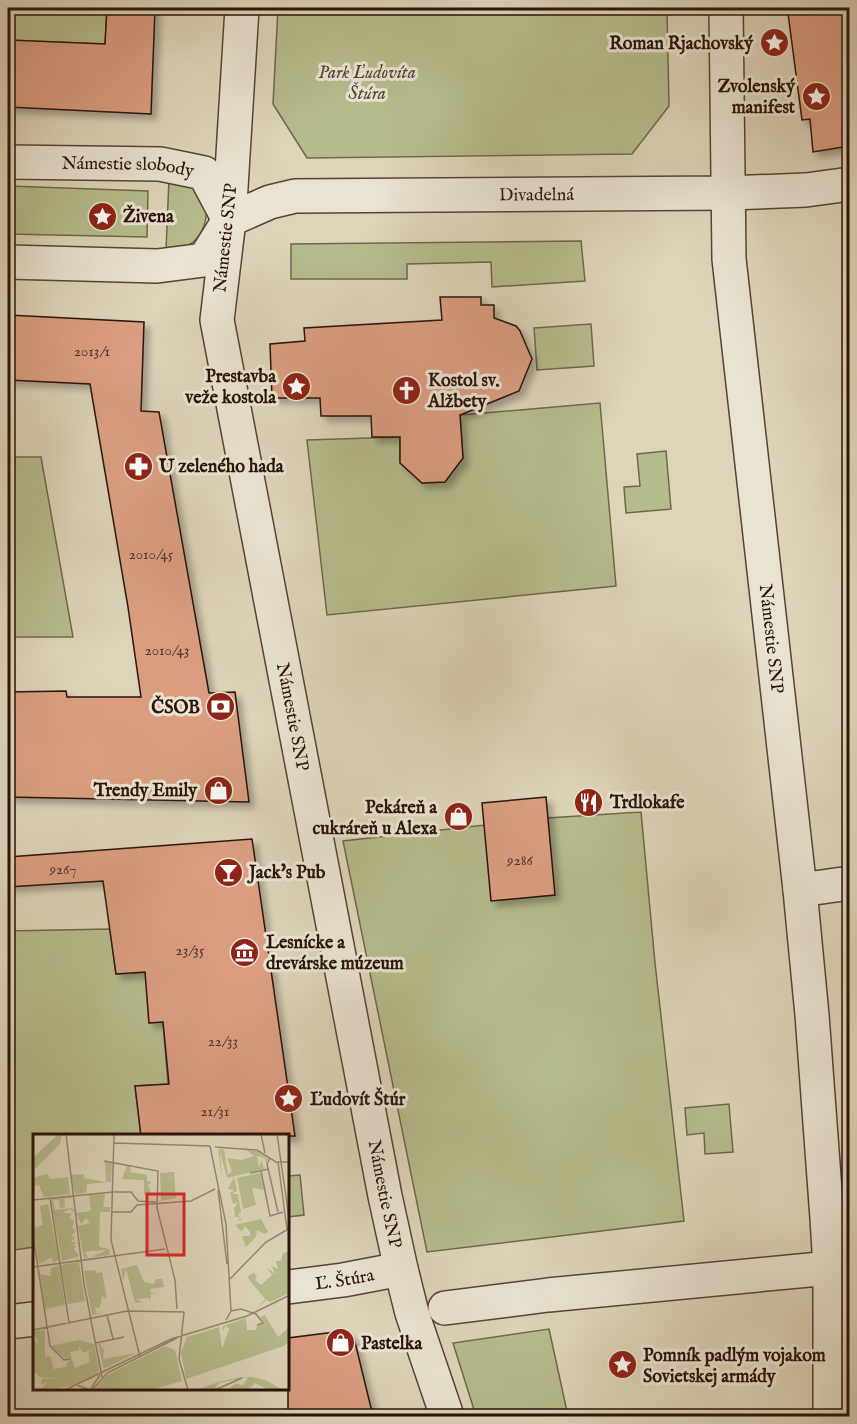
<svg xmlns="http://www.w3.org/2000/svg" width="857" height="1424" viewBox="0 0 857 1424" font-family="'IM FELL English',serif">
<defs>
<filter id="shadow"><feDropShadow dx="5.5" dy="5.5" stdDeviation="3" flood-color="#0004"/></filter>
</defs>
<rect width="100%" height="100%" fill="#ddd4ba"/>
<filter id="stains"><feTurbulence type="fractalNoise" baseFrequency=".00333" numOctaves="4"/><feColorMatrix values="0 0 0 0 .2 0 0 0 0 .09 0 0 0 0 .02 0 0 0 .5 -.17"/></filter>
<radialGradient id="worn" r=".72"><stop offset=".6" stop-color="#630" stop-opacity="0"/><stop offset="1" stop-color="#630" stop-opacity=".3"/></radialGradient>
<path fill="#b6bb8c" stroke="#70674b" stroke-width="1.5" d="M8 8H107L105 44 8 40Z
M278 8H667L669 106 632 154 307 158 273 104Z
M169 179C176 181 185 182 191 185 214 198 209 233 189 245 181 250 174 250 166 250Z
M8 186 148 191 147 237 8 234Z
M581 241 585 281 492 287 491 262 407 264V279H291V244Z
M591 324 594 366 537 370 534 328Z
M600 403 616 586 327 615 307 440 400 437V463L422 483 444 482 463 458 460 415Z
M666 451 671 509 626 513 624 487 640 486 637 454Z
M8 457H41L73 637H8Z
M641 812 655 963 684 1221 427 1252 343 841 547 818Z
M110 929 116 974 169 971 148 1006 149 1023 163 1022 168 1084 135 1086 141 1136H34V1247L8 1251V931Z
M729 1104 733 1152 705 1154 704 1133 687 1135 685 1108Z
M300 1175 304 1215 288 1217V1176Z
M549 1329 568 1416H476L453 1343Z"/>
<path fill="#da9d80" stroke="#2a130a" stroke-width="1.5" filter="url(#shadow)" d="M107 8H155L151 114 8 107V40L105 44Z
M797 8H849V146L813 152 810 119 802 120 788 13H794L793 10H798Z
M440 297H481V305H494V318L516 326 520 331 532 359 519 391 460 415 463 458 445 482 422 483 400 463V437H372L371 416H321L320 398H272L270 344 305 341 304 328 442 320Z
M8 315 144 322 141 411 159 412 209 693 235 692 249 802 8 797V692L66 691 67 697H141L128 607 90 384 8 380Z
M546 797 555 895 491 901 482 803Z
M252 839 295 1136H141L135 1086 169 1084 163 1022 149 1023 145 972 116 974 103 881 8 887V857Z
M343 1331 354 1338 373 1416H288V1338Z"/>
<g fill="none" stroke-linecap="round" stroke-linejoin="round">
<defs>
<g id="street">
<path id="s1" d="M242 8 229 220 217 320 385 1196 401 1269 412 1313 447 1416"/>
<path id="s2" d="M726 8 729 259 800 890 812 1015 827 1218 830 1268V1416"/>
<path id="s3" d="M8 162 160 164 204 173 229 220"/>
<path id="s4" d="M229 220 270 202 295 196 728 193 806 190 850 184"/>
<path d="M8 262 157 266 204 260 226 225"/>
<path d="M800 890 850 883"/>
<path id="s5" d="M288 1287 343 1280 401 1269"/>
<path d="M445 1308 548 1295 830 1268"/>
<path d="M8 1322 34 1319"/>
</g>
</defs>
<use href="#street" stroke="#574336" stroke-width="36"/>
<use href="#street" stroke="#e9e3d2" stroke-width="33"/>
</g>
<defs>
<symbol id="sight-disc" viewBox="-11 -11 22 22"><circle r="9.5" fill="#8f2418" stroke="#e9e3d2"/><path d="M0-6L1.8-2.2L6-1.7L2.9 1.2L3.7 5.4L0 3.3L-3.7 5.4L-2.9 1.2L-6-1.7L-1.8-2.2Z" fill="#fff"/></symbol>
<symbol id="church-disc" viewBox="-11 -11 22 22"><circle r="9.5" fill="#8f2418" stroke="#e9e3d2"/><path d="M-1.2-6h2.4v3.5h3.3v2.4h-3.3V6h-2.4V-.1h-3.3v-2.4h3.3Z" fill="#fff"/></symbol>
<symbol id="pharmacy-disc" viewBox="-11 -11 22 22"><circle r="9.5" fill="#8f2418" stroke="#e9e3d2"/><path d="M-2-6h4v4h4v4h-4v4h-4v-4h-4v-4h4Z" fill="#fff"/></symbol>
<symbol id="bank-disc" viewBox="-11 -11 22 22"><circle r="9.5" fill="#8f2418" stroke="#e9e3d2"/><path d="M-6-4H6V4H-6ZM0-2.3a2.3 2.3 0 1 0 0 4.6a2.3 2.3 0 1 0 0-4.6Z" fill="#fff"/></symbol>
<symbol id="shop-disc" viewBox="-11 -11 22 22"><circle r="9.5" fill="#8f2418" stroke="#e9e3d2"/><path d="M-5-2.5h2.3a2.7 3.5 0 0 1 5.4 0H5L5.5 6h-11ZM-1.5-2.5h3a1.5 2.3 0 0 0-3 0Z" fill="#fff"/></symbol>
<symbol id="restaurant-disc" viewBox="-11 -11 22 22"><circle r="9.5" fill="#8f2418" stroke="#e9e3d2"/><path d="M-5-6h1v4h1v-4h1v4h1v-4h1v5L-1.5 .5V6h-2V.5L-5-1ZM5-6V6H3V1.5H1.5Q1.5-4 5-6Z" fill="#fff"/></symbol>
<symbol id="bar-disc" viewBox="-11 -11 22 22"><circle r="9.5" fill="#8f2418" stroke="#e9e3d2"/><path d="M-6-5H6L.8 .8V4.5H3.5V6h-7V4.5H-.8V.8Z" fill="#fff"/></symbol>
<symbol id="museum-disc" viewBox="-11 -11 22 22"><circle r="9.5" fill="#8f2418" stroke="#e9e3d2"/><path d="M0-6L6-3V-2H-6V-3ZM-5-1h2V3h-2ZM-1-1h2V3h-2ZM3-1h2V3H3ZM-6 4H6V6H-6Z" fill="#fff"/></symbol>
</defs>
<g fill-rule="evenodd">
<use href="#sight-disc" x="758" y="26" width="33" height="33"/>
<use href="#sight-disc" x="800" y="80" width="33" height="33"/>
<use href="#sight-disc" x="86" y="200" width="33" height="33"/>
<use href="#sight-disc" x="280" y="370" width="33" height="33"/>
<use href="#church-disc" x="390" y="374" width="33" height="33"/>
<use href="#pharmacy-disc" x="122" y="450" width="33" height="33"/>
<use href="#bank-disc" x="204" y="690" width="33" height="33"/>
<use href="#shop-disc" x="202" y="774" width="33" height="33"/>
<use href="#restaurant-disc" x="572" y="786" width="33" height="33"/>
<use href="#shop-disc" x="442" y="800" width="33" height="33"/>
<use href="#bar-disc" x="212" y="856" width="33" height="33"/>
<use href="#museum-disc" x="228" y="936" width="33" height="33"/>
<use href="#sight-disc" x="272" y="1082" width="33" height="33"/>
<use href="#shop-disc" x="324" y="1326" width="33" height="33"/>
<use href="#sight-disc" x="606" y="1348" width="33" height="33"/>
</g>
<g text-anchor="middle" stroke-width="6" stroke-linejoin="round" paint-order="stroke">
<g font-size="15" fill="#563628">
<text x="92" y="356">2013/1</text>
<text x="151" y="559">2010/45</text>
<text x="167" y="655">2010/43</text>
<text x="520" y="865">9286</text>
<text x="63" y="874">9267</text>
<text x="190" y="955">23/35</text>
<text x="223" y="1046">22/33</text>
<text x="215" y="1116">21/31</text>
</g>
<g font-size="18" font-weight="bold" fill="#2a130a" stroke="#e9e3d2" text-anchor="start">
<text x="753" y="49" text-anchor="end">Roman Rjachovský</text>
<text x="795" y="92" text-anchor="end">Zvolenský<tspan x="795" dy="21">manifest</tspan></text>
<text x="123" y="222">Živena</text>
<text x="276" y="382" text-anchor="end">Prestavba<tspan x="276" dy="21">veže kostola</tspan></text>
<text x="428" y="386">Kostol sv.<tspan x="428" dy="21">Alžbety</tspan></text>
<text x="159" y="472">U zeleného hada</text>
<text x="200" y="713" text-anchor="end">ČSOB</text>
<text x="197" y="796" text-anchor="end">Trendy Emily</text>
<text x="610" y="808">Trdlokafe</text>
<text x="437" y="813" text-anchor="end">Pekáreň a<tspan x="437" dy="21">cukráreň u Alexa</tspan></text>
<text x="249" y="878">Jack's Pub</text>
<text x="266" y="948">Lesnícke a<tspan x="266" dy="21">drevárske múzeum</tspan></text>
<text x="310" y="1105">Ľudovít Štúr</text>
<text x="361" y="1349">Pastelka</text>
<text x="643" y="1361">Pomník padlým vojakom<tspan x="643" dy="21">Sovietskej armády</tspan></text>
</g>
<g font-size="18" font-style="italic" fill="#544531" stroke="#e9e3d2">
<text x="367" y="78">Park Ľudovíta<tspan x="367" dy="21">Štúra</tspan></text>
</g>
<g font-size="18" fill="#2a130a" stroke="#e9e3d2">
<text dy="6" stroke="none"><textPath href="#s3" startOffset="120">Námestie slobody</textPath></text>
<text dy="6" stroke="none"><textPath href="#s4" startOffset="312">Divadelná</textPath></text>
<text transform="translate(225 238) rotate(-84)" y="6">Námestie SNP</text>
<text dy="6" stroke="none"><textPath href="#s2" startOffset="633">Námestie SNP</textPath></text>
<text dy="6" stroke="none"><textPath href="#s1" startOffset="717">Námestie SNP</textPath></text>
<text dy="6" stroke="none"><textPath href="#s1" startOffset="1203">Námestie SNP</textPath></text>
<text dy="6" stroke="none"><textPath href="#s5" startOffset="57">Ľ. Štúra</textPath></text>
</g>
</g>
<g transform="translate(33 1134)">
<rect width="256" height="256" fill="#ddd4ba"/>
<path d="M25 0H29L27 10 0 37V24ZM185 15H191L195 41 199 37 194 24 209 26 221 22 213 16 224 17 235 25 233 29 232 24 224 22 226 34 228 26 231 35 194 44 187 18 189 45ZM72 28 79 29 78 48 54 50 53 59 42 60 38 41 51 40V44L73 48ZM94 31 98 32 97 38 114 41V47L119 48 115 51 119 62 111 61V46L89 45ZM141 38 143 64 128 67 127 39ZM227 39 231 56 219 54 223 71 210 75 204 44ZM14 40 17 45 35 43 37 60 11 63 6 51 0 52V44ZM201 43 204 57 199 60H205L208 78 205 80 209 86 205 87 207 83H202L201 74 205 69 200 70 197 59 202 56 195 55ZM72 60 70 73H77V78H67L66 113 76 115 77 121 58 123 74 116 57 117 52 118 55 124H51L45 92 57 89 53 84 48 90 43 79 58 77 56 61ZM38 63 39 70 38 64 31 65 32 73 27 74 26 66H20L22 76 39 74V71L40 78 37 75 30 78 39 80 36 84 41 87 39 94 42 97V93L43 98 38 101 42 104 38 108H43L40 111 43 112 41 115 46 122 29 127 18 67 19 65ZM15 70 26 126 20 128 19 123 6 130 0 94 10 91 7 72ZM228 85 235 98 232 100 224 96 223 103 213 113 209 102H217V98L212 92 209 98 202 91ZM256 117V159L238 168 233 166 225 174 232 165 214 143 221 138 224 143 222 146 228 151 239 141 234 134 243 140 238 132 245 135 243 127H248L250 119ZM46 128 52 167 35 170 28 131ZM26 131 32 171 12 175 7 140 18 142V134ZM104 131 111 148 121 150 123 145H129L131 153 117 155 118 159H126L118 160 117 168 116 164 103 165 109 168 102 169 93 135 90 147 88 135ZM63 136V139L69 138 74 165 69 162 67 173 62 174 63 179H69L59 181 51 137ZM232 181 245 203 256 193V207L251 212 153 245 148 218 154 203 186 193 189 215 196 195 193 192 189 197 190 192 213 184 214 196H223L224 191 231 190 227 183ZM12 196V223L17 222 21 235 33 233 35 227 39 226 42 234 57 228 55 219 60 215 50 219 46 212V216L37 218 39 224 32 225 18 212 46 206 61 210 66 236 62 241 38 252 7 256 14 249 8 250 9 245H24L7 243 0 237V205L6 211 0 197ZM70 209 67 211 71 216 70 225 103 219 71 235 65 210ZM132 212 142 216 149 247 117 256H61L74 241ZM209 243H219L232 246 250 256H236L222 249 215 256 196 254 204 249 208 254 205 250 210 251 215 243 186 249 181 256H164L185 248Z" fill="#b6bb8c"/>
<path fill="none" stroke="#958774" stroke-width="1.5" d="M33 0 51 150 69 243M81 0 78 106 107 223M228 0 232 19M244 0 257 91M81 9 177 12M177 12 193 90 198 177 193 186M182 13 224 16 243 28H257M237 24 234 30 245 78M71 27 125 37 124 74 142 146 144 175M245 28 254 95M228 37 237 82 250 78M217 39 236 35M185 56 194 130M17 64 36 189M0 66 80 58H98L105 67 123 68M79 78H98L104 71 158 67 182 55M0 101 17 212 31 226 38 225M0 133 132 115M197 145 233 108 257 94M198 177 208 175 223 180 230 189 224 191M151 178 146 225 155 256M74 181 80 205M0 196 94 177 151 178M63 209 91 203M44 251 57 256 67 241M32 256 138 205 214 182 257 161M59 256 74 239 144 204M182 256 209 244"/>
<path fill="#d62828" fill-opacity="0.15" stroke="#d62828" stroke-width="3" d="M114 60H151V121H114Z"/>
<rect width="256" height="256" fill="none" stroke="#2a130a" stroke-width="3"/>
</g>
<rect width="857" height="1424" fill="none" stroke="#ddd4ba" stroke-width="30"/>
<rect x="9" y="9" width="839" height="1406" fill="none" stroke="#2a130a" stroke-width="3"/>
<rect x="15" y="15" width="827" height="1394" fill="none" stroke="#2a130a" stroke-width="1.5"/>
<rect width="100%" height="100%" filter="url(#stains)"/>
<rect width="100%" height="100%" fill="url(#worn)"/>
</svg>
